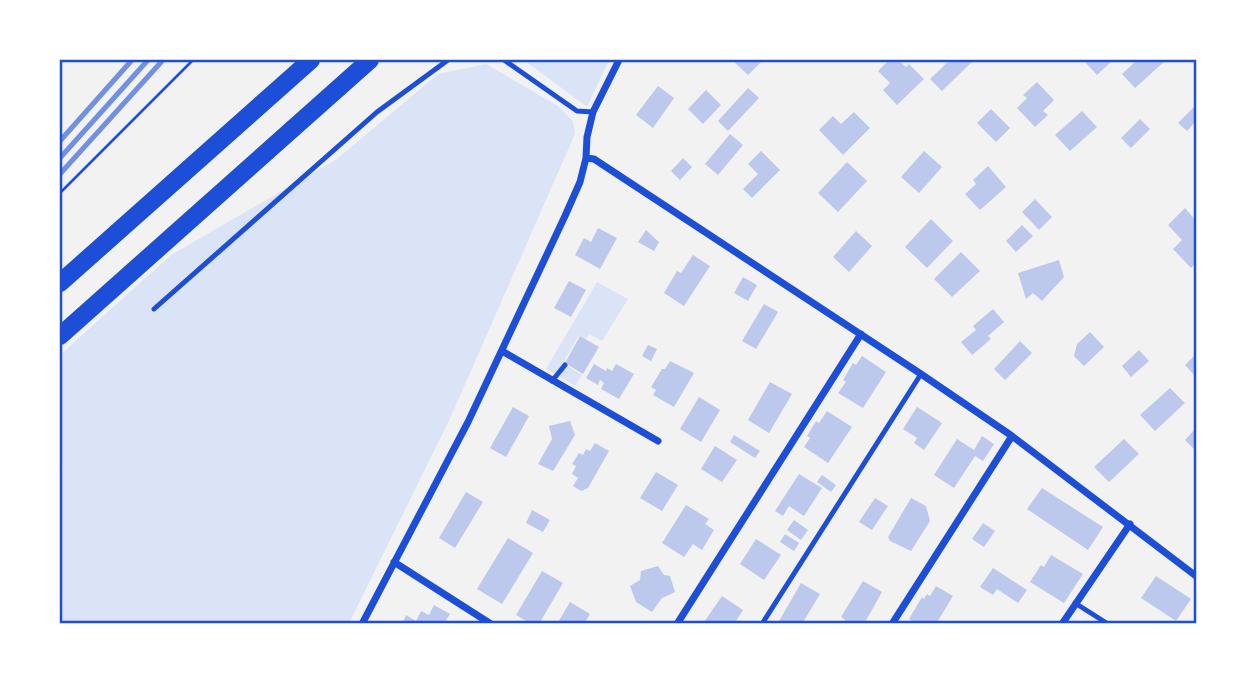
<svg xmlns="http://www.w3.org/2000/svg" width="1256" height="683" viewBox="0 0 1256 683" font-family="'Archivo Narrow',sans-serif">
<rect width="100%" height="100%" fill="#f2f2f2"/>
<path fill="#dbe4f7" d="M524 60H609L587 107Z
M486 64 558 106 573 121 575 134 448 423 349 623H60V472L63 469 60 468V355L171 255 337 159 438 74Z
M597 282 628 299 602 341 589 334 586 339 579 335 563 363 582 375 575 386 546 369Z"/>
<path fill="#bdc9ec" d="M732 60H763L748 75Z
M889 60H898L906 67 909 64 924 79 897 105 883 90 890 83 878 71Z
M950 60H974L942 91 930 79Z
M1083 60H1113L1097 75Z
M1137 60H1166L1135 88 1122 74Z
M1037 82 1054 100 1043 111 1048 115 1035 127 1017 108 1027 98 1023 95Z
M658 86 674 98 653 128 636 115Z
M748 88 759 98 728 131 718 121Z
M706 90 721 105 703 124 688 109Z
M1196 105V121L1187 131 1178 123Z
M991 109 1010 128 996 142 977 123Z
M1082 111 1097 127 1070 151 1055 135Z
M854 112 870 128 843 155 819 130 833 116 841 124Z
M1140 119 1150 129 1131 148 1121 138Z
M730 134 743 145 718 175 705 164Z
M761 151 780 170 752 198 743 189 758 174 748 164Z
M924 151 942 167 919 193 901 177Z
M683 158 692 167 680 180 671 171Z
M847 162 867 181 838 212 818 193Z
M988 166 1006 187 980 210 965 194 976 184 973 180Z
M1035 199 1052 217 1039 230 1022 212Z
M1185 208 1196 221V263L1191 268 1173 249 1182 240 1168 225Z
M931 219 953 241 927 268 905 247Z
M1022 225 1033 236 1016 252 1006 241Z
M598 228 617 238 600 269 575 255 584 238 591 242Z
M646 230 659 242 654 251 638 242Z
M856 231 872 246 849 272 833 257Z
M961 252 980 271 952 297 934 279Z
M693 255 710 266 684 306 664 293 677 271 681 273Z
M1059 260 1064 277 1042 301 1033 293 1026 299 1018 273Z
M743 277 757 285 748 301 734 293Z
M569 281 586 290 571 317 554 308Z
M764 304 778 312 756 349 742 341Z
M993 309 1004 322 988 336 991 339 972 355 961 342 976 330 973 326Z
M1090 332 1104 347 1084 366 1074 356 1077 344Z
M580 336 599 347 583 374 565 363Z
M1020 341 1032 353 1005 380 994 369Z
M648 345 657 349 651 361 642 356Z
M1139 350 1149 361 1131 377 1122 366Z
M1196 354V377L1185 365Z
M862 356 886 372 863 408 838 393 846 382 843 380 853 363 856 365Z
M670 361 694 373 674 407 653 395 656 390 651 387 662 369H665Z
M594 364 606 371 607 368 612 371 616 364 634 374 619 399 601 389 604 383 600 380 598 385 586 378Z
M770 382 792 394 769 433 748 420Z
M1170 388 1185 403 1155 431 1140 415Z
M699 397 720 410 701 442 680 429Z
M513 407 529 416 506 457 490 448Z
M917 407 942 423 924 450 914 443 917 438 903 429Z
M827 411 852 427 828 463 804 447 810 438 807 436 816 421 819 423Z
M570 421 575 435 553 471 538 464 552 439 549 426Z
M1196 428V451L1185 440Z
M734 435 760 451 755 458 730 442Z
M982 436 994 444 983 461 975 456 954 488 934 475 957 439 974 450Z
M1124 439 1139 454 1109 482 1094 467Z
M595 443 609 451 588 488 581 491 573 486 578 478 572 474 576 466 572 464 579 453 583 455 586 449 590 451Z
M715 446 737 460 722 482 701 469Z
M656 472 678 485 662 511 640 498Z
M799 474 822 488 804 516 789 506 783 516 775 511Z
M822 475 836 485 831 492 817 482Z
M1042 488 1103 527 1088 550 1027 509Z
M466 492 483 502 455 548 439 538Z
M875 498 888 506 872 530 859 522Z
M911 498 926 506 930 521 911 551 890 541 888 537Z
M686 505 709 519 705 524 714 530 702 550 693 544 684 557 662 543Z
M532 510 550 520 543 532 526 523Z
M794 520 808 530 801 540 787 530Z
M983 523 995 531 984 547 972 539Z
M785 534 799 543 794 551 780 542Z
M508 538 533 553 502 604 477 589Z
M756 539 781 555 764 580 740 564Z
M1051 555 1083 574 1064 603 1030 582 1041 565 1044 567Z
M658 566 664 575 670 576 675 592 662 598 652 612 636 602 630 586 640 580 641 571Z
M993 568 1027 590 1018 603 997 589 993 595 980 587Z
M542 571 563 583 539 624H531L516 615Z
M1156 576 1191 599 1176 621 1141 598Z
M863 581 882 592 864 624H843L845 620 841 617Z
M801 583 820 594 802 624H784L779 621Z
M936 586 953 596 936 624H909L911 620 909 619 922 597 924 599 927 594 930 596Z
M722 596 743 610 734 624H706L704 622Z
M570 602 590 614 584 624H557Z
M434 605 450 614 444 624H402L406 615 416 621 421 611 429 615Z"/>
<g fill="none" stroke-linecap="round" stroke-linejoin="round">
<path stroke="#1d4ed8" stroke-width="2.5" d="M60 193 193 60"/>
<path stroke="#1d4ed8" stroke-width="5" d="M504 60 577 111 593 112
M154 309 377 112 448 60
M552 381 565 365
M1075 603 1108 624
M762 624 921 374"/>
<path stroke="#1d4ed8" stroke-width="7" d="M586 158 594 159 921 374 1012 436 1196 576
M502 351 658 441
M394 562 491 624
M362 624 468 422 565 216 580 182 586 158 587 137 593 112 619 60
M677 624 861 334
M892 624 1012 436
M1062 624 1130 524"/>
<path stroke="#1d4ed8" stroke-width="18" d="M60 283 311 60
M60 336 370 60"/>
<path stroke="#7290e2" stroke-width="5" d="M60 141 132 60
M60 158 148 60
M60 174 163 60"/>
</g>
<rect width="1256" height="683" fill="none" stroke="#ffffff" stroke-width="122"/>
<rect x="61" y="61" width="1134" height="561" fill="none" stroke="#1d4ed8" stroke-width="2.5"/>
</svg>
